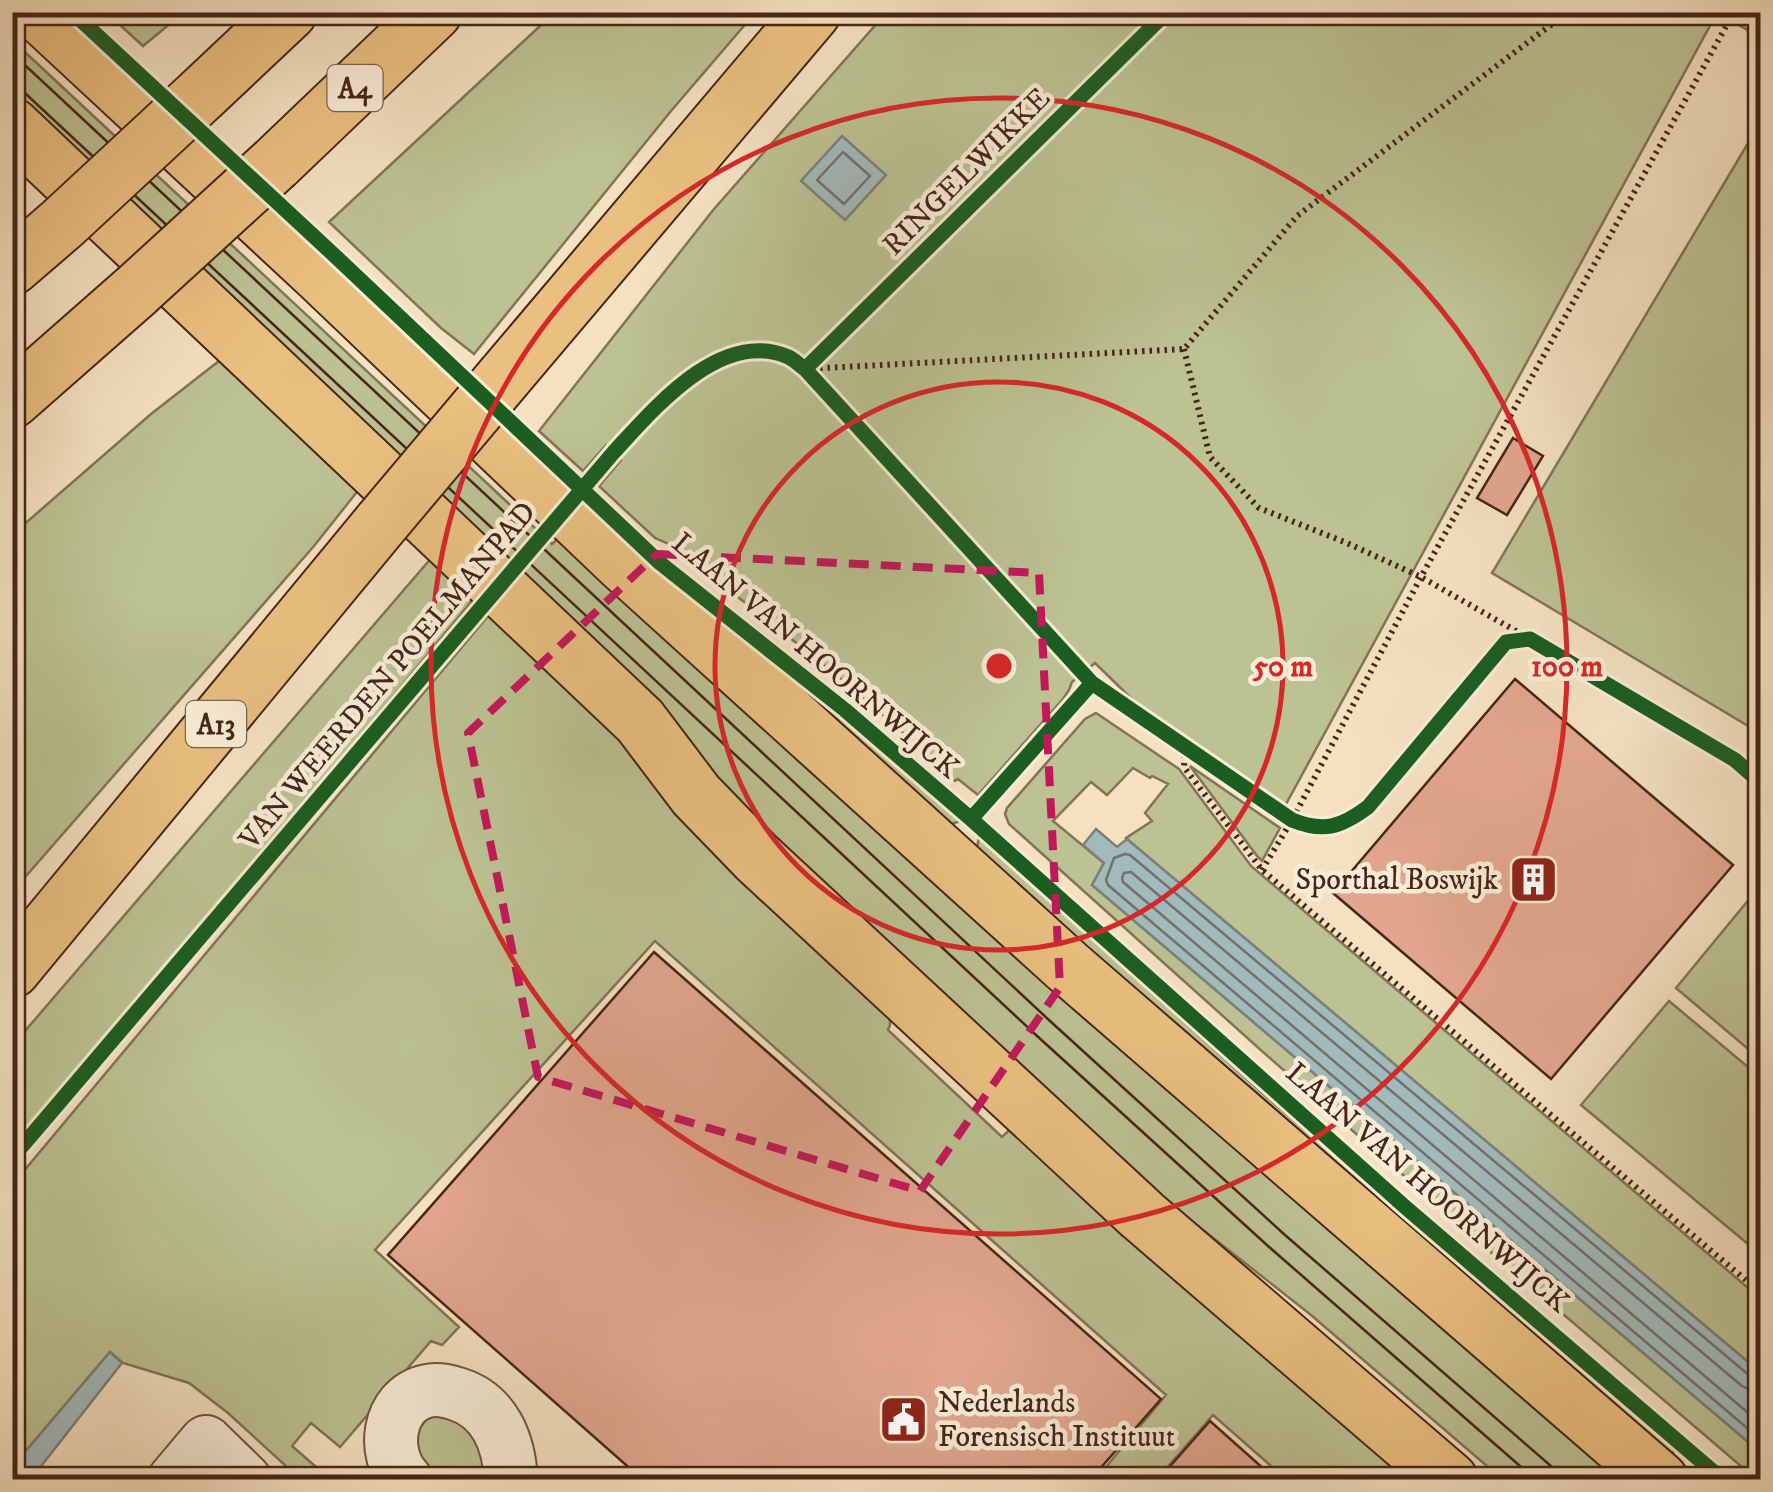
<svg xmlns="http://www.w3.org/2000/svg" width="1773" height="1492" viewBox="0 0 1773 1492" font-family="'IM FELL DW Pica',serif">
<rect width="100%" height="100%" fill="#f4e1c0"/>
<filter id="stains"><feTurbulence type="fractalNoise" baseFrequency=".002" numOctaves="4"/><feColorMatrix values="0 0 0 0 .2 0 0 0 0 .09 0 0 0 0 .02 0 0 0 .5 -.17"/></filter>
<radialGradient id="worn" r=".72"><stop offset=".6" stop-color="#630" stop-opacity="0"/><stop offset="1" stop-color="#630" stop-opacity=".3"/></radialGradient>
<path fill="#bcc292" stroke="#827455" stroke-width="2.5" d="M555 12 755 13 671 111 474 354 441 328 329 222Z
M107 13H183L143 46Z
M886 13H1760V37L1717 13 1285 806 1138 705 1095 663 1072 682 1069 690 1063 699 978 795 958 779 955 781C866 695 767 619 669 544L655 538 599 486 621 460 606 445 583 471 539 431 714 209Z
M12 40 552 544 563 534 1629 1479H1502L1311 1315 1089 1140 852 920 307 369 13 95Z
M1760 123V733L1492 573Z
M228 354 364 483 314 546 13 891V534L151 414Z
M439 549 481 590 94 1057 13 1152V1045Z
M498 604 890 1005V1025L888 1030 1002 1137 1018 1122 1419 1479H1286L1213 1415 1157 1479H1096L1166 1395 655 941 375 1250 459 1327 442 1345 431 1341 340 1447 311 1423 292 1446 330 1479H300L228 1413 189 1383 123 1363 110 1352 13 1466V1184Z
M748 644 902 768 960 821 941 828Z
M1096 713 1179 769 1251 866 1760 1298V1372L1127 839 1126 838 1152 821 1145 813 1168 784 1152 776 1150 778 1133 768 1107 795 1091 782 1053 821 1104 863 1092 885 1760 1452V1479H1756L1501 1261 1263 1052 1009 824 1005 814 1007 808 1085 719Z
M1190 766 1280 828 1262 861 1257 856Z
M979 837 1268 1098 1675 1450 1665 1462 975 859Z
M1760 886V1059L1676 988Z
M1669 1001 1760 1077V1254L1581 1105Z
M434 1409 477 1426 493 1479H427L411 1464 414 1423Z"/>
<path fill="#a1bbbc" stroke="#7d7f7a" stroke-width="2.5" d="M842 136 886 175 845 220 801 181Z
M1096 829 1117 847 1127 839 1760 1372V1452L1092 885 1104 863 1083 845Z
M110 1352 122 1363 31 1479H13V1466Z"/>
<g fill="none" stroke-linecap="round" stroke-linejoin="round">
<path stroke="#74706a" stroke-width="2.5" d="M843 152 870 176 844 204 817 180Z
M1760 1379 1750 1376 1130 855 1125 854 1114 858 1106 880 1108 885 1760 1439
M1760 1391H1752L1742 1386 1131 872 1124 873 1122 878 1123 882 1760 1423"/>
</g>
<path fill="#e1a68d" stroke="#472518" stroke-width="2.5" d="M1513 438 1543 456 1507 515 1477 498Z
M1515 679 1733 865 1551 1079 1333 893Z
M654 952 1161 1399 1090 1480H643L388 1255Z
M1210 1421 1274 1478 1273 1480H1158Z"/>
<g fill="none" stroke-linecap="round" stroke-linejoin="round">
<defs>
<path id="minor" d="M174 1480 206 1442 245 1480
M406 1480C381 1454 387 1400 427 1391 436 1389 448 1391 457 1394 495 1406 509 1442 511 1480"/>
<path id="major" d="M37 12 320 275 622 563 1068 967 1660 1480
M12 126 640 721 696 795 756 857 1142 1215 1450 1480"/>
<path id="highway" d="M202 94 289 12
M276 163 434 12
M12 267 63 223
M505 376 813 12
M12 400 136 291
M12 970 382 522"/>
</defs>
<use href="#minor" stroke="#725442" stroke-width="56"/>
<use href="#major" stroke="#472518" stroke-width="59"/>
<use href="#highway" stroke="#472518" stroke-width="59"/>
<path stroke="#472518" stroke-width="6" stroke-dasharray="2.5 5" stroke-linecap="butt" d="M1184 349 1210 457 1259 508 1347 543 1421 577 1530 639
M805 369 1184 349 1297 216 1568 12
M1185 748 1184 767 1262 870 1760 1292
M1262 870 1292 820 1421 577 1734 12"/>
<use href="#minor" stroke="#f8ecd6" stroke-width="52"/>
<use href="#major" stroke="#eac080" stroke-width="55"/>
<use href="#highway" stroke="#eac080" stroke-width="55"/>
<path stroke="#472518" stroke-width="2.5" d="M12 53 1050 1021 1285 1235 1567 1480
M12 81 1036 1035 1268 1246 1536 1480"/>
<defs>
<path id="highway-bridge" d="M63 223 202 94
M136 291 276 163
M382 522 505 376"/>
</defs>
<use href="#highway-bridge" stroke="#472518" stroke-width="59" stroke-linecap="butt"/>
<use href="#highway-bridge" stroke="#eac080" stroke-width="55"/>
<defs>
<path id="cycleway" d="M72 12 334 255 660 563 845 710 971 819 1404 1206 1723 1480
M805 369 1167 12
M971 819 1092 683
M12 1158 613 453C652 411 719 329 786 356 793 358 799 365 805 369L1092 683 1292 820C1324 833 1341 827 1368 807L1506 642 1530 639 1735 760 1760 782"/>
</defs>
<use href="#cycleway" stroke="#f8ecd6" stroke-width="21"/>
<use href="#cycleway" stroke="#1b5e20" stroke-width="15"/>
</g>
<path fill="none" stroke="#c2185b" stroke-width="8" stroke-dasharray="20 12" stroke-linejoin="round" d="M657 554 1039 573 1060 987 920 1191 538 1077 468 733Z"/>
<g fill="none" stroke="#d62828" stroke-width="5">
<circle cx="999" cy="666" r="284"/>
<circle cx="999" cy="666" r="568"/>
</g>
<defs>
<symbol id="building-square" viewBox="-11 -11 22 22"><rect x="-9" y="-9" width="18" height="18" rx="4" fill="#8f2418" stroke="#f8ecd6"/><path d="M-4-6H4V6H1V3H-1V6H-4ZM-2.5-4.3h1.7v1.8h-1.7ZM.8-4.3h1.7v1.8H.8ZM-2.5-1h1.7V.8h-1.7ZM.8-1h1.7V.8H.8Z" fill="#fff"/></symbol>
<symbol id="civic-square" viewBox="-11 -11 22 22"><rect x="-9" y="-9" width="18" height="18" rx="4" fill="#8f2418" stroke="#f8ecd6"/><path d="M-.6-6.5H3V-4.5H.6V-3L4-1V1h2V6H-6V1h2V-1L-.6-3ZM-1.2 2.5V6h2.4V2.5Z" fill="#fff"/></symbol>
</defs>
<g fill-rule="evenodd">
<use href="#building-square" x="1506" y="852" width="55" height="55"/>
<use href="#civic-square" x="876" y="1392" width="55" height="55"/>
</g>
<g text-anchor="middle" stroke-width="9" stroke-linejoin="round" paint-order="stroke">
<g fill="#f8ecd6" stroke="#7c6151" stroke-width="2.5">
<rect x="327.5" y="65" width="55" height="46" rx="8"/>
<rect x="186" y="701" width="60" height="46" rx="8"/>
</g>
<g font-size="28" font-weight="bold" fill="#472518">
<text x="355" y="98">A4</text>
<text x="216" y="734">A13</text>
</g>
<g font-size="30" fill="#472518" stroke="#f8ecd6">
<text transform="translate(966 171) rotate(-45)" y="10">RINGELWIKKE</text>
<text transform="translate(816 655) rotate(40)" y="10">LAAN VAN HOORNWIJCK</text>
<text transform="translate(387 675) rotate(-50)" y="10">VAN WEERDEN POELMANPAD</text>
<text transform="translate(1428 1187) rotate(41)" y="10">LAAN VAN HOORNWIJCK</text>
</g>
<g font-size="30" fill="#472518" stroke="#f8ecd6" text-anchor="end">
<text x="1498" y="889">Sporthal Boswijk</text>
<text x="938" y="1412" text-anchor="start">Nederlands<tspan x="938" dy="34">Forensisch Instituut</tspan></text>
</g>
</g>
<circle cx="999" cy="666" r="15" fill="#d62828" stroke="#f8ecd6" stroke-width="5"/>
<g font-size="30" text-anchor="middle" font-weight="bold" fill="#d62828" stroke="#f8ecd6" stroke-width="9" stroke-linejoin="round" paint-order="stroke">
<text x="1283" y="676">50 m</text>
<text x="1567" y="676">100 m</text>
</g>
<rect width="1773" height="1492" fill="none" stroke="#f4e1c0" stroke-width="50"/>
<rect x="15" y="15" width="1743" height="1462" fill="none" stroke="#472518" stroke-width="5"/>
<rect x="25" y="25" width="1723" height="1442" fill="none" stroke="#472518" stroke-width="2.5"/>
<rect width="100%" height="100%" filter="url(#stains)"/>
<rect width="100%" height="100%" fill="url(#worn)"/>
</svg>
